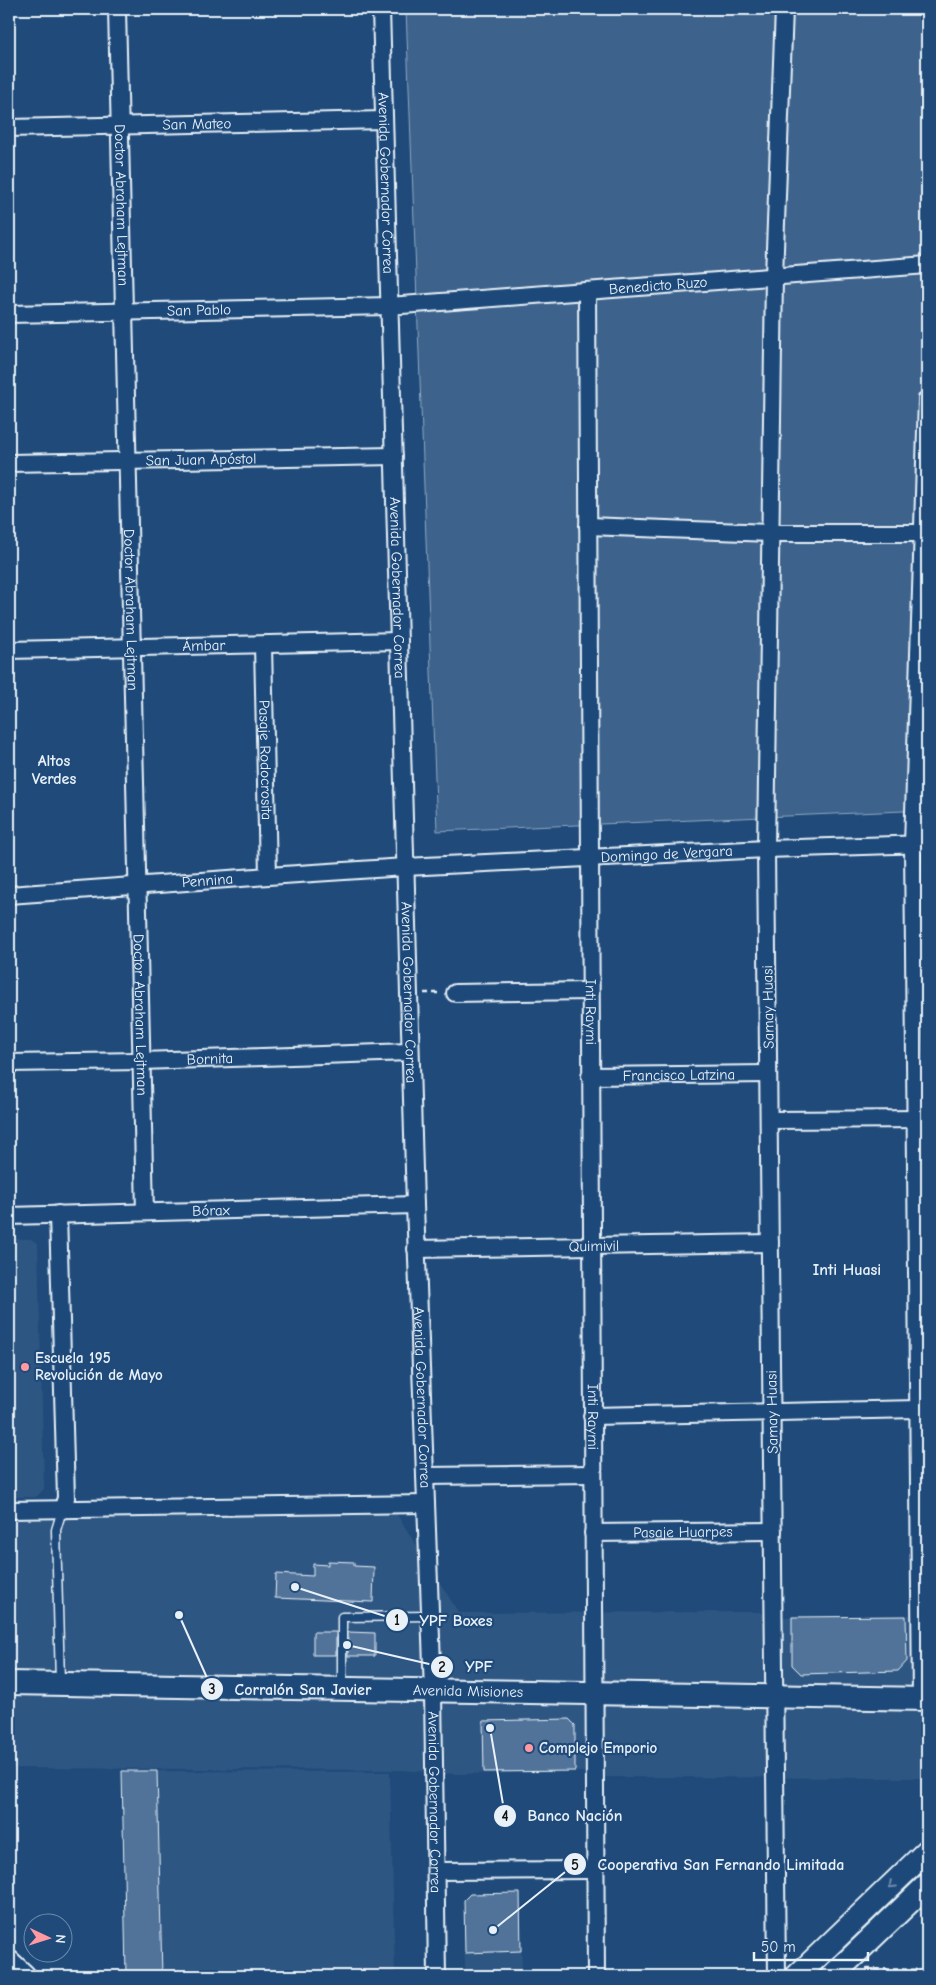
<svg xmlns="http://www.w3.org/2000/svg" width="936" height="1985" viewBox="0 0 936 1985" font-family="'Comic Neue',sans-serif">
<rect width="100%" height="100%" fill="#1f4a7a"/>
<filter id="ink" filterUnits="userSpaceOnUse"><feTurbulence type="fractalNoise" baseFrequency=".02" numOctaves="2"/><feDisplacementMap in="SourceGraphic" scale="10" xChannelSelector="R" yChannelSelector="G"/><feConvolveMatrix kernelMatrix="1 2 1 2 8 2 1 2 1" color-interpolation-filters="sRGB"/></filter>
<g filter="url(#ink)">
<path fill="#2e5683" d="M9 1239H31L38 1244 44 1489 36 1497H9Z
M396 1513 459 1613 757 1612 785 1617 912 1615 927 1550V1778L606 1777 582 1772 455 1774 402 1770 9 1768V1520Z
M122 1771 390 1772 395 1976H126Z
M520 1893 522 1976H465L464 1900 470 1894Z"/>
<path fill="#3c628c" stroke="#92aac2" d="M406 9H927V810L437 831Z"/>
<path fill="#517399" stroke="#e8f1f8" d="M328 1561 354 1562V1566L374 1567 373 1602 275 1598 276 1574 313 1576V1564L328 1565Z
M906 1616 907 1661 898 1671 801 1674 792 1665V1617Z
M313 1632H336V1655H313Z
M348 1632 375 1633V1656H348Z
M569 1719 575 1725V1771L484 1772 483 1721Z
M122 1771H157L162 1976H126Z
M520 1893 521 1951 465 1953 464 1900 470 1894Z"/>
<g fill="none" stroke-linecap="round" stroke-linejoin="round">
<defs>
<path id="lane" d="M60 1682 56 1530 62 1510
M342 1686V1617L431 1616"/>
<g id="street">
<path id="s1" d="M117 9 145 1212"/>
<path id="s2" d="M381 9 415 1205 433 1692 437 1976"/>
<path id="s3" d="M9 128 384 120"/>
<path id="s4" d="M587 291 596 1976"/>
<path id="s5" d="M9 314 389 306 927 265"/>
<path id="s6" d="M9 463 394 456"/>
<path d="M588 526 770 533H927"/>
<path id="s7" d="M263 645 268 876"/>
<path id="s8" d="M9 650 399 641"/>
<path id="s9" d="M9 895 268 876 405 867 766 849 927 844"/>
<path d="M455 993 590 991"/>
<path id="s10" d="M9 1063 141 1061 410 1052"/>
<path id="s11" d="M590 1076 768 1074"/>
<path d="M769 1120 927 1119"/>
<path d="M58 1214 66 1498 62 1510"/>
<path id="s12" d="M9 1216 415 1205"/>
<path id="s13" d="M416 1249 770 1243"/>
<path d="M592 1416 918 1409"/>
<path d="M425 1476 593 1474"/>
<path d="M9 1510 426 1504"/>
<path id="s14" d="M593 1533 773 1531"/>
<path d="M921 1699 913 845 927 399"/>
<path d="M436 1871 595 1870"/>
<path d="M777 1976 766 849 774 276 784 9"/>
</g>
<g id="secondary">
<path id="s15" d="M9 1683 927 1699"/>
<path d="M9 1962 24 1976"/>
<path d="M797 1976 927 1851"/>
<path d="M832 1976 927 1885"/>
</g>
</defs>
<use href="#lane" stroke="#e8f1f8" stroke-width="11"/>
<use href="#street" stroke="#e8f1f8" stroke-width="20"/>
<use href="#secondary" stroke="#e8f1f8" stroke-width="26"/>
<path stroke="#e8f1f8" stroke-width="2.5" stroke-dasharray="5 4" stroke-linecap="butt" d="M424 993H441
M866 1969 927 1970"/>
<use href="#lane" stroke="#1f4a7a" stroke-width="8"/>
<use href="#street" stroke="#1f4a7a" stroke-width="16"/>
<use href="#secondary" stroke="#1f4a7a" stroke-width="22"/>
</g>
<defs><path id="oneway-chevron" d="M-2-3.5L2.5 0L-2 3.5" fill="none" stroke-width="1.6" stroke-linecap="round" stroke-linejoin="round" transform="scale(1.25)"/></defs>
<use stroke="#6f8dac" href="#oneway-chevron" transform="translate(892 1885) rotate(136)"/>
</g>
<g fill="#ff9aa2" stroke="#1f4a7a" stroke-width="2">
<circle cx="25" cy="1367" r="5"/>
<circle cx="529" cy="1748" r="5"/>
</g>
<g text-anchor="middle" stroke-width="4.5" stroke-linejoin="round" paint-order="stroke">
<g font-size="15" fill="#e8f1f8" stroke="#1f4a7a">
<text dy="5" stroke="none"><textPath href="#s3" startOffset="188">San Mateo</textPath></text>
<text dy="5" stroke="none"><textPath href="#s2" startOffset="174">Avenida Gobernador Correa</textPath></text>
<text dy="5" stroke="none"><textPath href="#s1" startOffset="196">Doctor Abraham Lejtman</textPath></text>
<text dy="5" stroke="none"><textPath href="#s5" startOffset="650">Benedicto Ruzo</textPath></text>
<text dy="5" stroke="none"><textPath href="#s5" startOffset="190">San Pablo</textPath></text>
<text dy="5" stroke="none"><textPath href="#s6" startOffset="192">San Juan Apóstol</textPath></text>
<text dy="5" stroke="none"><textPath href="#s2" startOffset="579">Avenida Gobernador Correa</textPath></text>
<text dy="5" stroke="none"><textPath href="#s1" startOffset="601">Doctor Abraham Lejtman</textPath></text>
<text dy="5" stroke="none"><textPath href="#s8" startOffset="195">Ámbar</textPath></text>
<text dy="5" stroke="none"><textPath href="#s7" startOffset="115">Pasaje Rodocrosita</textPath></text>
<text dy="5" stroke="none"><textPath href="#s9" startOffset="659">Domingo de Vergara</textPath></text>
<text dy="5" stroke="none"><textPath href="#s9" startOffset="199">Pennina</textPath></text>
<text dy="5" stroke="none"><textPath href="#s2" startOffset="984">Avenida Gobernador Correa</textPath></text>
<text transform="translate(768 1007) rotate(-91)" y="5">Samay Huasi</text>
<text dy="5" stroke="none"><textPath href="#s4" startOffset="721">Inti Raymi</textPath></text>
<text dy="5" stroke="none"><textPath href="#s1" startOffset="1006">Doctor Abraham Lejtman</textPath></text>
<text dy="5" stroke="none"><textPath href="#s10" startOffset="201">Bornita</textPath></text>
<text dy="5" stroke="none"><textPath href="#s11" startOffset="89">Francisco Latzina</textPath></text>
<text dy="5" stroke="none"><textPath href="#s12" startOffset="202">Bórax</textPath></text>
<text dy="5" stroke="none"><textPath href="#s13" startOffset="178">Quimivil</textPath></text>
<text dy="5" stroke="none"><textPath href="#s2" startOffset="1389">Avenida Gobernador Correa</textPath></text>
<text transform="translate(772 1412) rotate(-91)" y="5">Samay Huasi</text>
<text dy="5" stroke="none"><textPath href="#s4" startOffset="1126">Inti Raymi</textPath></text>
<text dy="5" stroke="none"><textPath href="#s14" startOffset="90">Pasaje Huarpes</textPath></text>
<text dy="5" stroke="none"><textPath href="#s15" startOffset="459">Avenida Misiones</textPath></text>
<text dy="5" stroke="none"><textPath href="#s2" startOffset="1794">Avenida Gobernador Correa</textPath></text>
</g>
<g font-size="15" font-weight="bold" fill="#e8f1f8" stroke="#1f4a7a" text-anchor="start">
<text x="35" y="1363">Escuela 195<tspan x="35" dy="17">Revolución de Mayo</tspan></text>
<text x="539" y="1753">Complejo Emporio</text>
</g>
<g font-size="16" font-weight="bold" fill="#e8f1f8" stroke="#1f4a7a">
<text x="54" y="766">Altos<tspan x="54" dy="18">Verdes</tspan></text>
<text x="847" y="1275">Inti Huasi</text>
</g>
</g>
<path fill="none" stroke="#e8f1f8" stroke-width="2" d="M295 1587L397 1620M347 1645L442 1667M179 1615L212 1689M490 1728L505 1816M493 1930L575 1864"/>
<g fill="#e8f1f8" stroke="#1f4a7a" stroke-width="2">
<circle cx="295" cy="1587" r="5"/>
<circle cx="347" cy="1645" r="5"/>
<circle cx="179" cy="1615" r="5"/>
<circle cx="490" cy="1728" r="5"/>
<circle cx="493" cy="1930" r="5"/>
<circle cx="397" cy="1620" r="12"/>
<circle cx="442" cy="1667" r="12"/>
<circle cx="212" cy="1689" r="12"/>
<circle cx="505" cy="1816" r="12"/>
<circle cx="575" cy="1864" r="12"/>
</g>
<g font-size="15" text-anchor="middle" font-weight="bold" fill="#111">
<text x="397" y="1625">1</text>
<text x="442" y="1672">2</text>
<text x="212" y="1694">3</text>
<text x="505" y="1821">4</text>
<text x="575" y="1870">5</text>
</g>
<g font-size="16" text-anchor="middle" font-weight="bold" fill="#e8f1f8" stroke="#1f4a7a" stroke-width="4.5" stroke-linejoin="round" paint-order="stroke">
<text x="456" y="1626">YPF Boxes</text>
<text x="479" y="1672">YPF</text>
<text x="303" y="1695">Corralón San Javier</text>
<text x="575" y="1821">Banco Nación</text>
<text x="721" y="1870">Cooperativa San Fernando Limitada</text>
</g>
<rect width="936" height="1985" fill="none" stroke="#1f4a7a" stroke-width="30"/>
<rect x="15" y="15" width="906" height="1955" fill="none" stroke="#e8f1f8" stroke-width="2" filter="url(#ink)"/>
<g transform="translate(48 1938) rotate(94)"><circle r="24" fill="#1f4a7a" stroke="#6f8dac"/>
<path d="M0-4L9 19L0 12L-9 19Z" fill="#ff9aa2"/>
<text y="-8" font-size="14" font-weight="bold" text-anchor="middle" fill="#e8f1f8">N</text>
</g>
<path d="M754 1952v8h114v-8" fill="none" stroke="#e8f1f8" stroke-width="2.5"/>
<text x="761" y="1952" font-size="15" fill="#e8f1f8" stroke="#1f4a7a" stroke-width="4" paint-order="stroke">50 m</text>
</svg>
